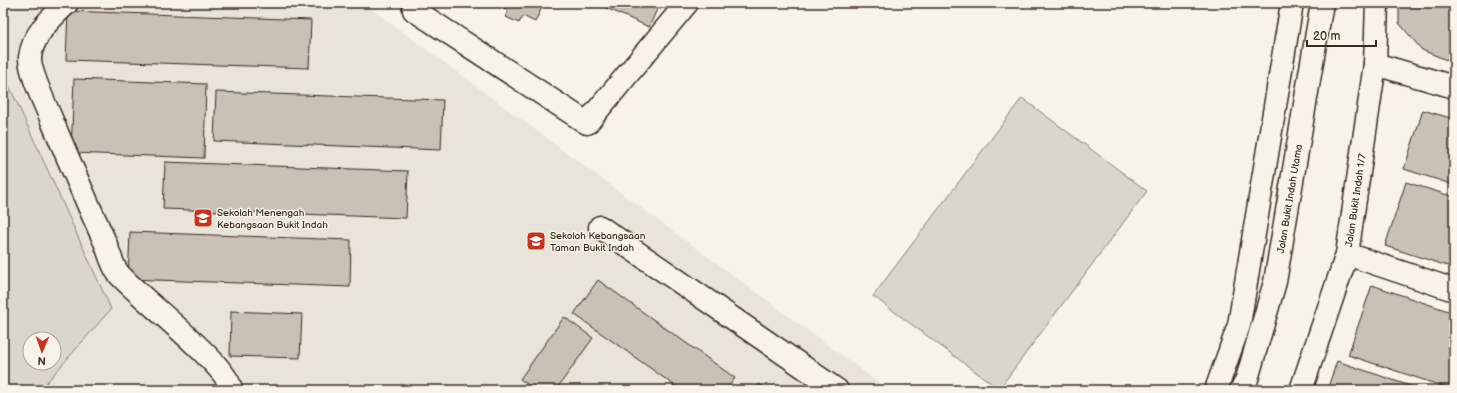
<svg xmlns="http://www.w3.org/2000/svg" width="1457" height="393" viewBox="0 0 1457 393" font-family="'Balsamiq Sans',sans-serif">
<rect width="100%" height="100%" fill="#f7f3e8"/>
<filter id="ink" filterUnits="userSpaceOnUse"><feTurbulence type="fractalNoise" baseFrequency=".025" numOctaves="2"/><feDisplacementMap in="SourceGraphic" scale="8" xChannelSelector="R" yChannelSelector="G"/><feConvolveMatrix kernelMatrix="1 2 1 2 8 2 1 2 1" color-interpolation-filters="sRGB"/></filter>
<g filter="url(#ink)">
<path fill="#e9e4d9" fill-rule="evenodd" d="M3 3H363L889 390H3ZM30 339H54V363H30Z"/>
<path fill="#dbd6cb" stroke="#8b8074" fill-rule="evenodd" d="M3 72 111 309 40 390H3ZM30 339H54V363H30Z
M1022 98 1147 191 999 389 873 296Z"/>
<path fill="#c8c1b6" stroke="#3b2a1e" d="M492 3H544L535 22 523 16 519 23 506 17 508 10Z
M595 3H660L649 27Z
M1399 3H1454V63L1422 50 1399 23Z
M68 11 311 20 309 68 66 60Z
M74 79 206 84 204 158 71 153Z
M216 92 443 100 441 150 214 141Z
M1423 110 1454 119V185L1404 169Z
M165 162 408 171 406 218 163 209Z
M1406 182 1454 197V268L1385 246Z
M130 232 351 240 350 287 128 279Z
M598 280 735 378 726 390H681L574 314Z
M1372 285 1454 313V390L1348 355Z
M231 311 302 314 300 358 230 356Z
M564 317 593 338 556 390H536L520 379Z
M1337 361 1422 390H1327Z
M759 384 768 390H755Z"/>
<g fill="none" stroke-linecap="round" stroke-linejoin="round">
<defs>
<g id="minor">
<path d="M67 3C51 18 33 34 30 57 29 72 47 108 53 123 70 163 87 203 105 242 109 252 112 265 118 273 138 297 230 366 231 390"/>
<path d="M414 3V10L587 123 687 3"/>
<path d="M1375 64 1454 87"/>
<path d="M600 227 837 390"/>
<path d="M1347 254 1454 290"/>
<path d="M1216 390 1239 325 1292 3"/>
<path id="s1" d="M1241 390 1247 379 1275 282 1322 3"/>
<path id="s2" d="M1301 390 1347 254 1375 64 1377 3"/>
</g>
</defs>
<use href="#minor" stroke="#3b2a1e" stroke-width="25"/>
<use href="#minor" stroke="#f7f3e8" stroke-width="22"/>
</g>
</g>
<defs>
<symbol id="school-square" viewBox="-11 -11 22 22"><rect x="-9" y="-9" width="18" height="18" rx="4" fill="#c8321e" stroke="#f7f3e8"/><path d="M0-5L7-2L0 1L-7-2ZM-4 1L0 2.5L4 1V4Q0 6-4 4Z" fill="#fff"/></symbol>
</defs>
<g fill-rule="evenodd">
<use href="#school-square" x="192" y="207" width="22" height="22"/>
<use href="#school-square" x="525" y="230" width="22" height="22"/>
</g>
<g text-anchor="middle" stroke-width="3" stroke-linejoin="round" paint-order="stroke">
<g font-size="10" fill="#3b2a1e" stroke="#f7f3e8">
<text dy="4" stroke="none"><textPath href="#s1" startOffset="198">Jalan Bukit Indah Utama</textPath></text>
<text dy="4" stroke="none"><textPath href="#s2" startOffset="198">Jalan Bukit Indah 1/7</textPath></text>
</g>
<g font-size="10" fill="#3b2a1e" stroke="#f7f3e8" text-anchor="start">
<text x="217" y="216">Sekolah Menengah<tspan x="217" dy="12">Kebangsaan Bukit Indah</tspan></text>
<text x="550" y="239">Sekolah Kebangsaan<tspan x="550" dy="12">Taman Bukit Indah</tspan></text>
</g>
</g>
<rect width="1457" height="393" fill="none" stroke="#f7f3e8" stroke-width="16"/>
<rect x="8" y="8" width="1441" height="377" fill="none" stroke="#3b2a1e" stroke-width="1.5" filter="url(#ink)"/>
<g transform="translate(42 351) rotate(182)"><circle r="19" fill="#f7f3e8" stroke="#aca397"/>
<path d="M0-3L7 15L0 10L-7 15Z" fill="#c8321e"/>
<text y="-6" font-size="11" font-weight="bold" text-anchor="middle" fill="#3b2a1e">N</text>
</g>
<path d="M1307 40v6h69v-6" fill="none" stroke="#3b2a1e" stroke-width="2"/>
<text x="1313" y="40" font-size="12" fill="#3b2a1e" stroke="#f7f3e8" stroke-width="3" paint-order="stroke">20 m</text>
</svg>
